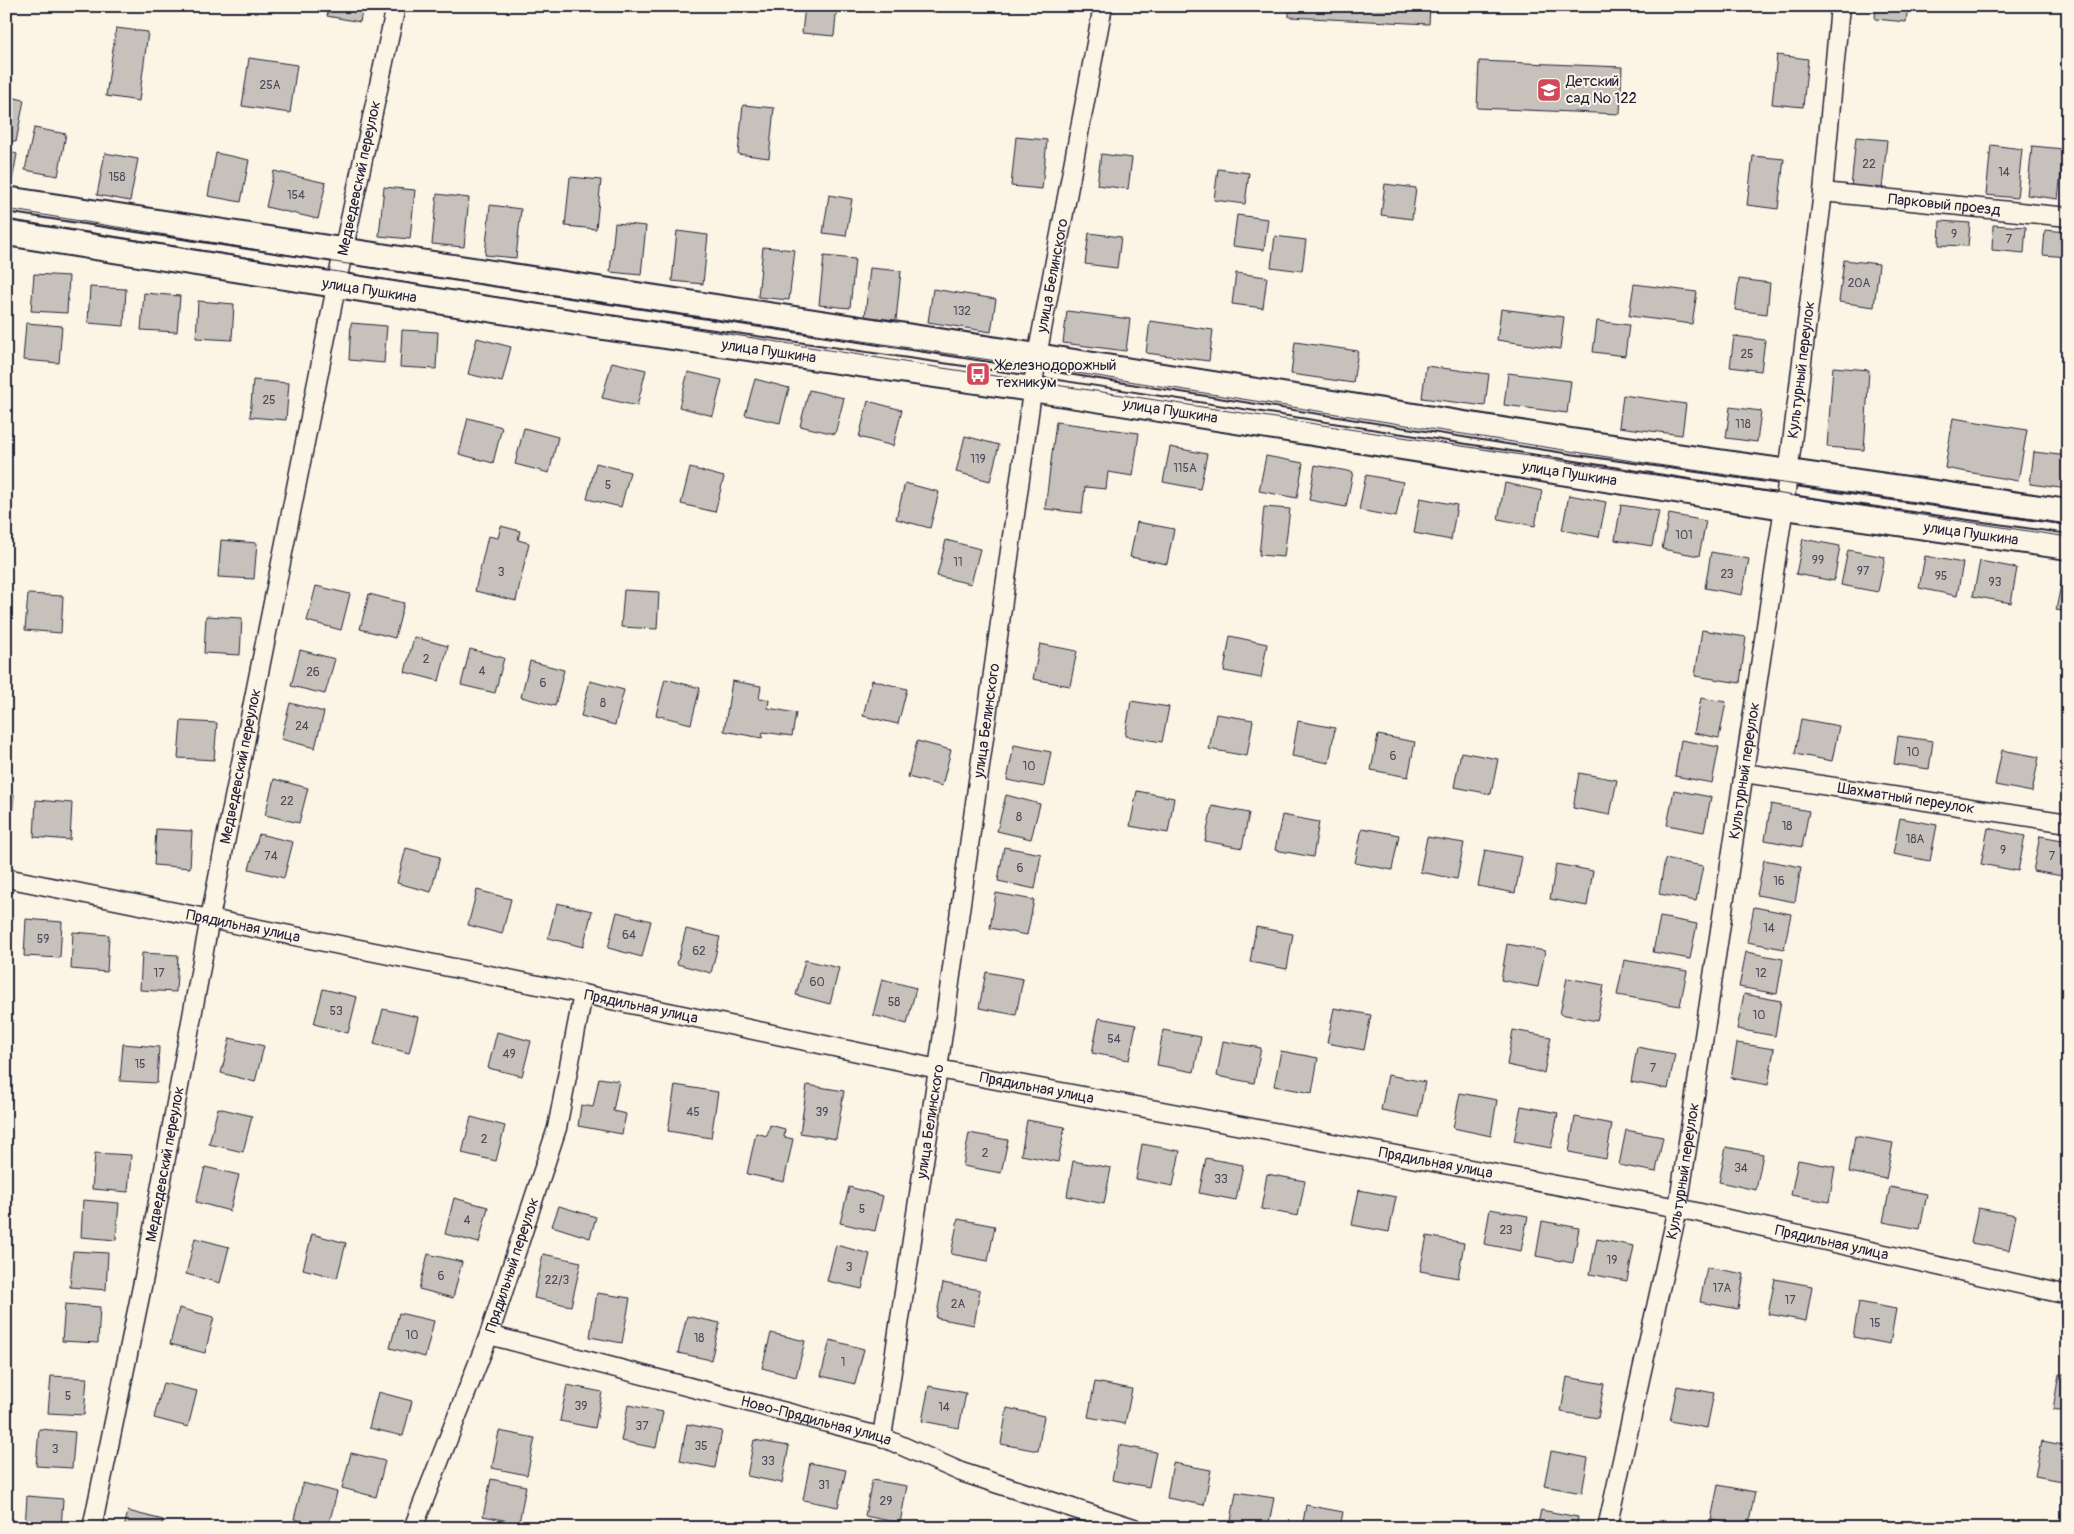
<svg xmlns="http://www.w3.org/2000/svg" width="2074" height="1534" viewBox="0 0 2074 1534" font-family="Pangolin,sans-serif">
<rect width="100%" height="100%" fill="#fcf5e5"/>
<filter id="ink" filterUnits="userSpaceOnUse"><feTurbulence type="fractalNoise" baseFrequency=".02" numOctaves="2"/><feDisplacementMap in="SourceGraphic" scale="10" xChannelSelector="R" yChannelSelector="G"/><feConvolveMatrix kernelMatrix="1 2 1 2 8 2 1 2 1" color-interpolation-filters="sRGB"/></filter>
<g filter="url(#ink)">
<path fill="#c6c1bb" stroke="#22223b" d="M329 6H363L360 22 327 16Z
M805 6H837L834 36 802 33Z
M1289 6H1430L1429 24 1289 17Z
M1876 6H1908L1906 22 1875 19Z
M116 28 148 32 139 101 106 96Z
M1777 55 1808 59 1803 107 1772 104Z
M249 58 297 65 290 113 242 106Z
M1479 61 1622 67 1620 114 1477 108Z
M6 96 24 100 16 142 6 140Z
M743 105 774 108 769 158 738 154Z
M34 128 66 134 58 176 25 170Z
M1016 137 1047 140 1042 189 1011 186Z
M1856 137 1887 140 1882 190 1851 187Z
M1991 145 2022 149 2017 198 1986 195Z
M2032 146 2064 149 2058 199 2027 195Z
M6 151 17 154 12 181 6 180Z
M105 153 138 159 130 201 97 195Z
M216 153 249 160 241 202 208 196Z
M1101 154 1132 158 1128 189 1097 185Z
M1753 156 1784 159 1778 209 1747 205Z
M1218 169 1249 173 1245 204 1214 200Z
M274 171 326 183 318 219 266 207Z
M570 177 601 180 596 229 565 226Z
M1385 184 1416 188 1412 219 1381 215Z
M384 187 415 190 410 239 379 236Z
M437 194 469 198 464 247 432 244Z
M829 195 852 199 846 236 823 233Z
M490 205 521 209 516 258 485 255Z
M1237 215 1268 219 1264 250 1233 246Z
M1940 221 1970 223 1968 246 1939 245Z
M615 223 646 226 641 275 610 272Z
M1993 225 2026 227 2024 253 1992 250Z
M2045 230 2068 232V257L2043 255Z
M677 231 708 235 703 284 672 281Z
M1089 233 1121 237 1117 268 1085 264Z
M1275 236 1306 240 1302 271 1271 267Z
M763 247 795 250 789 300 758 297Z
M824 256 855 259 850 308 819 305Z
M1844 260 1879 264 1874 307 1839 302Z
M870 268 901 271 896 320 865 317Z
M1236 273 1267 277 1263 308 1232 304Z
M34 274 69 276 67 313 31 311Z
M1739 279 1770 283 1767 314 1735 310Z
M1634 284 1697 292 1692 324 1629 316Z
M90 287 126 289 124 326 88 323Z
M933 289 996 299 991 332 928 322Z
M144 293 180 296 177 332 141 330Z
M198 301 234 304 232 340 196 338Z
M1501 309 1564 317 1560 349 1497 340Z
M1067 311 1130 319 1126 351 1063 343Z
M1150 321 1213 330 1209 361 1146 353Z
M1597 321 1629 325 1625 356 1593 352Z
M26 323 62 326 59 363 23 360Z
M351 323 387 326 384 363 349 360Z
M402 330 438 332 436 369 400 367Z
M1734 336 1765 340 1761 371 1730 367Z
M477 338 511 347 502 382 468 374Z
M1295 342 1358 351 1353 383 1291 374Z
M612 362 646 370 637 406 602 398Z
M1426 366 1489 374 1485 406 1422 398Z
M1833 367 1869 370 1864 450 1827 447Z
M688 372 722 380 713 416 679 407Z
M1508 373 1571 381 1567 413 1504 405Z
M755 379 789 388 780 423 745 415Z
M253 380 289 383 286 420 250 417Z
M809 390 844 398 835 434 800 426Z
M1623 395 1686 404 1682 435 1619 427Z
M868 401 902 410 893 446 859 437Z
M1730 407 1761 411 1757 442 1726 438Z
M468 418 502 427 493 463 459 454Z
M1953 418 2027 430 2018 481 1945 468Z
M1056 422 1139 433 1133 476 1108 472 1106 489 1085 487 1082 513 1045 509Z
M524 428 558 437 549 473 515 464Z
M965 436 999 445 990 481 956 472Z
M1170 447 1207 454 1200 489 1163 482Z
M2034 452 2068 456V489L2030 484Z
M1266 456 1303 463 1297 498 1259 491Z
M596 463 630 472 621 507 587 499Z
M1315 465 1353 472 1346 507 1309 500Z
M690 468 724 477 715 512 681 504Z
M1366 475 1403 482 1396 517 1359 510Z
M905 483 939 492 930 528 896 519Z
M1505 483 1542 491 1535 526 1498 519Z
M1569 495 1606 502 1599 537 1562 530Z
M1420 498 1457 505 1451 540 1414 533Z
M1621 505 1659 511 1652 546 1615 540Z
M1264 507 1290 509 1284 557 1259 555Z
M1669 514 1706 521 1699 556 1662 549Z
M1137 522 1174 529 1167 564 1130 557Z
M501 526 520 531 518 540 529 543 516 601 475 591 488 536 498 538Z
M1803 539 1840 546 1834 581 1796 574Z
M221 540 257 543 254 579 218 577Z
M946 540 980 549 971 584 937 576Z
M1848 550 1885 557 1878 592 1841 585Z
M1711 552 1749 559 1742 595 1705 588Z
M1925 556 1963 563 1957 596 1919 588Z
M1980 561 2017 568 2011 603 1973 596Z
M2063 574 2068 575V612L2056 610Z
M316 586 350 594 341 630 307 621Z
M624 590 659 592 657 629 621 627Z
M28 594 63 596 61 633 25 630Z
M369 594 404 603 395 638 360 629Z
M206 616 242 618 240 655 204 653Z
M1702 630 1746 637 1740 683 1695 676Z
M1230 636 1267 644 1261 678 1224 671Z
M414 637 448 646 439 681 405 672Z
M1040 644 1077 651 1070 686 1033 679Z
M470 649 504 658 495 693 461 685Z
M300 650 335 659 325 694 291 686Z
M530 661 564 670 555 706 521 697Z
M665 679 700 688 691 724 656 715Z
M872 680 907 689 898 724 863 716Z
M590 681 624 690 615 725 581 716Z
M732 681 761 686 759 699 769 700 768 708 796 713 792 736 763 732 762 738 724 731Z
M1701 698 1726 702 1719 738 1694 733Z
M1131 701 1169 707 1162 742 1125 736Z
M290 703 324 712 315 748 281 739Z
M1216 714 1253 720 1247 756 1209 749Z
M1801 719 1839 726 1832 761 1795 754Z
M181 721 217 723 214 760 178 758Z
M1298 721 1335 728 1329 763 1292 756Z
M1378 735 1415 742 1408 777 1371 770Z
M1898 736 1933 741 1929 769 1894 764Z
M1681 740 1719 747 1712 783 1675 776Z
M917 741 951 750 942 786 908 777Z
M1014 745 1051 752 1044 787 1007 780Z
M2002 750 2039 757 2032 792 1995 785Z
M1461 752 1498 759 1491 794 1454 787Z
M1579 773 1617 780 1610 815 1573 808Z
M274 779 308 788 299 823 265 815Z
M1674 790 1711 797 1704 832 1667 825Z
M1137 791 1174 798 1168 833 1130 826Z
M6 794H14L11 831H6Z
M1006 795 1040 804 1031 839 997 831Z
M36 800 72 803 70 840 34 837Z
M1771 804 1809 811 1802 847 1765 840Z
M1212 806 1249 813 1242 848 1205 841Z
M1282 815 1319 822 1313 857 1275 850Z
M1900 818 1937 825 1930 861 1893 854Z
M1362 828 1399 835 1392 870 1355 863Z
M1988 828 2025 836 2018 871 1981 864Z
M156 829 192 831 190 868 154 865Z
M259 834 293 842 284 878 249 869Z
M2040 836 2068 841V877L2033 871Z
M1427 837 1464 843 1457 879 1420 872Z
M1004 847 1041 854 1035 889 998 881Z
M406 848 440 857 431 892 397 883Z
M1485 850 1522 857 1515 893 1478 886Z
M1665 859 1703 866 1696 901 1659 894Z
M1764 860 1801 867 1795 902 1757 895Z
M1556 864 1593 871 1587 906 1550 899Z
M477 890 511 899 502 934 468 925Z
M996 893 1034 900 1027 935 990 928Z
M557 903 592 911 583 947 548 938Z
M1754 907 1791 914 1784 949 1747 942Z
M617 912 651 921 642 957 608 948Z
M1660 917 1697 924 1690 959 1653 952Z
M26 919 62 922 60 958 24 956Z
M1256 927 1293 934 1287 969 1250 962Z
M686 929 720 937 711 973 677 964Z
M73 932 109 935 107 972 71 969Z
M1507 944 1545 951 1538 987 1501 980Z
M1746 952 1783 959 1777 994 1739 987Z
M142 953 178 955 176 992 140 990Z
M805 960 839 968 830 1004 796 995Z
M1624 960 1687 971 1680 1006 1617 995Z
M986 972 1023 979 1016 1015 979 1008Z
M1567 978 1604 985 1597 1021 1560 1014Z
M882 979 916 988 907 1024 873 1015Z
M323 989 357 997 348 1033 314 1024Z
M1744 994 1781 1001 1775 1036 1737 1029Z
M1334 1008 1371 1015 1364 1050 1327 1043Z
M383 1009 418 1017 409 1053 374 1044Z
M1099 1018 1136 1025 1129 1060 1092 1053Z
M1163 1030 1201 1037 1194 1072 1157 1065Z
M1513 1030 1551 1037 1544 1073 1507 1065Z
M497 1032 531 1041 522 1076 488 1068Z
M230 1038 264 1046 255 1082 221 1073Z
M1223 1041 1261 1048 1254 1083 1217 1076Z
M1737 1043 1774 1049 1768 1085 1731 1078Z
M123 1044 159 1047 157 1083 120 1081Z
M1637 1047 1675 1054 1668 1089 1631 1082Z
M1281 1051 1318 1058 1312 1093 1274 1086Z
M1388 1075 1425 1082 1418 1117 1381 1110Z
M599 1078 619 1081 613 1111 626 1114 622 1134 578 1126 581 1105 593 1107Z
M675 1085 718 1092 711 1138 668 1131Z
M807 1085 844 1091 836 1139 800 1133Z
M1460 1093 1497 1100 1491 1136 1453 1128Z
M1521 1106 1558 1113 1551 1148 1514 1141Z
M218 1108 252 1116 243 1152 209 1144Z
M471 1117 505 1126 496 1161 462 1153Z
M1575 1117 1612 1124 1606 1159 1569 1152Z
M1027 1120 1065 1127 1058 1162 1021 1155Z
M770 1125 785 1129 784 1137 793 1139 784 1182 747 1174 756 1133 767 1136Z
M1626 1130 1663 1137 1656 1172 1619 1165Z
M969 1133 1008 1140 1001 1173 963 1166Z
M1855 1136 1893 1143 1886 1179 1849 1172Z
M1142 1144 1180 1151 1173 1186 1136 1179Z
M1726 1147 1763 1154 1756 1190 1719 1182Z
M95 1153 131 1155 128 1192 92 1189Z
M1206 1158 1243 1165 1236 1200 1199 1193Z
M1798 1160 1835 1167 1829 1202 1791 1195Z
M1073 1161 1111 1168 1104 1204 1067 1196Z
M205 1167 239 1175 230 1211 196 1202Z
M1267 1174 1305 1181 1298 1216 1261 1209Z
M849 1187 883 1196 875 1231 840 1223Z
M1890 1187 1927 1194 1920 1229 1883 1222Z
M1359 1190 1396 1197 1389 1232 1352 1225Z
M454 1198 488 1207 479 1243 445 1234Z
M83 1200 119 1203 116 1240 81 1237Z
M559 1206 596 1217 590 1238 552 1226Z
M1978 1208 2016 1215 2009 1250 1971 1243Z
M1490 1209 1528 1216 1521 1251 1484 1244Z
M958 1219 995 1226 988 1261 951 1254Z
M1542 1221 1579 1228 1573 1263 1536 1256Z
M312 1234 346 1243 337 1278 303 1269Z
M1427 1236 1464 1243 1458 1278 1420 1271Z
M195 1238 229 1247 220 1283 186 1274Z
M1597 1239 1634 1246 1627 1281 1590 1274Z
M836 1245 870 1254 862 1289 827 1281Z
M73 1251 108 1253 106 1290 70 1287Z
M428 1254 462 1262 453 1298 419 1289Z
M543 1254 581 1262 571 1306 534 1298Z
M1707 1267 1744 1274 1738 1309 1700 1302Z
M1775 1279 1812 1286 1806 1321 1768 1314Z
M943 1283 980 1290 974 1325 936 1318Z
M597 1293 630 1298 622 1343 590 1337Z
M1859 1302 1896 1309 1890 1344 1853 1337Z
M65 1304 100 1307 98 1343 62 1341Z
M179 1308 214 1317 205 1353 170 1344Z
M399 1313 434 1321 425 1357 390 1348Z
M687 1316 720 1323 711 1360 678 1353Z
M771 1333 805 1341 796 1377 762 1368Z
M830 1340 864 1349 855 1384 821 1376Z
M2059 1374 2068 1376V1412L2053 1409Z
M51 1376 87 1378 84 1415 48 1413Z
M1567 1377 1604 1384 1598 1418 1561 1412Z
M1095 1382 1132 1389 1125 1424 1088 1417Z
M163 1383 197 1391 188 1427 154 1418Z
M567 1385 602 1392 595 1428 560 1421Z
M929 1386 966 1393 959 1428 922 1421Z
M1677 1386 1714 1393 1707 1428 1670 1421Z
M378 1392 412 1401 403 1436 369 1428Z
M628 1405 663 1412 656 1448 621 1441Z
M1007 1408 1044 1416 1038 1451 1001 1444Z
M687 1424 722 1431 715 1468 680 1461Z
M39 1429 75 1432 72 1468 36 1466Z
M499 1431 535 1438 527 1475 492 1468Z
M754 1440 789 1446 782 1483 747 1476Z
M2042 1441 2068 1446V1482L2035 1476Z
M1119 1445 1156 1452 1149 1487 1112 1480Z
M1551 1451 1588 1458 1582 1493 1544 1486Z
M351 1453 385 1461 376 1497 342 1488Z
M810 1463 846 1470 838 1507 803 1500Z
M1173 1463 1211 1470 1204 1505 1167 1498Z
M491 1479 526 1486 519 1523 483 1516Z
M872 1480 907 1486 900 1523 865 1516Z
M303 1483 337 1492 328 1528 294 1519Z
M1718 1485 1755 1492 1748 1527 1711 1520Z
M1236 1492 1274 1498 1268 1528 1230 1527Z
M27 1496 63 1499 61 1528H25Z
M1306 1505 1343 1512 1340 1528H1302Z
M1541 1510 1578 1517 1576 1528H1537Z
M128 1511 163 1520 161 1528H124Z"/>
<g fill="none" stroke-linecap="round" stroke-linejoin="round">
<defs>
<g id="street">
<path id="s1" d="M1823 192 2068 217"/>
<path id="s2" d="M1744 773 2068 823"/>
<path id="s3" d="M6 878 583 994 938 1069 1678 1208 2068 1295"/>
<path id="s4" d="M489 1335 882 1437 961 1472 1134 1528"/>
<path id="s5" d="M882 1437 938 1069 1037 356 1103 6"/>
<path id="s6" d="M92 1528 145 1272 210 918 343 252 396 6"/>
<path id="s7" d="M413 1528 489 1335 557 1128 583 994"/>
<path id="s8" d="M1607 1528 1678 1208 1784 507 1823 192 1840 6"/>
</g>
<g id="secondary">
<path d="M6 199 1037 356 1571 441 2068 512"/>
<path id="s9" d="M6 233 596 326 1032 389 1784 507 2068 547"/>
</g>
</defs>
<use href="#street" stroke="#22223b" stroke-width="21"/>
<use href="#secondary" stroke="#22223b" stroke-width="28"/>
<use href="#street" stroke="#fcf5e5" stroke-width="18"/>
<use href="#secondary" stroke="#fcf5e5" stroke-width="24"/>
<path stroke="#22223b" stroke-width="1" d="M6 209 314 259 1097 376 1658 465 2068 524
M6 219 929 366 2068 537"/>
</g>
</g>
<defs>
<symbol id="school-square" viewBox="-11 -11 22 22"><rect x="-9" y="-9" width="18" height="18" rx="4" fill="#d1495b" stroke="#fcf5e5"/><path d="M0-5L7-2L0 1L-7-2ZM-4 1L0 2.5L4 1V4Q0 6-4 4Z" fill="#fff"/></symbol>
<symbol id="bus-square" viewBox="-11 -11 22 22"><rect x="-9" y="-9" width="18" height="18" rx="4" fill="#d1495b" stroke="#fcf5e5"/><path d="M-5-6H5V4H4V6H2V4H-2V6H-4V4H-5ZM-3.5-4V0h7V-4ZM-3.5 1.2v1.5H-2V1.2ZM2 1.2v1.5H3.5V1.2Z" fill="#fff"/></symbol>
</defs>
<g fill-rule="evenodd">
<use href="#school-square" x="1535" y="76" width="28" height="28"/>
<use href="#bus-square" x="964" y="360" width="28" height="28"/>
</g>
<g text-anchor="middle" stroke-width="4" stroke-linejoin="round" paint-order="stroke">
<g font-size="12" fill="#4b4a5b">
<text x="270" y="89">25А</text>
<text x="1869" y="168">22</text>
<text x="2004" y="176">14</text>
<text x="117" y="181">158</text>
<text x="296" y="199">154</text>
<text x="1954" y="238">9</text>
<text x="2009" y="243">7</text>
<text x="1859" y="287">20А</text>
<text x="962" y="315">132</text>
<text x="1747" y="358">25</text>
<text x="269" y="404">25</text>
<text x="1743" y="428">118</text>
<text x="978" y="463">119</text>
<text x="1185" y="472">115А</text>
<text x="608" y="489">5</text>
<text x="1684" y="539">101</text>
<text x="1818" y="564">99</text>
<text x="958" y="566">11</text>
<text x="1863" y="575">97</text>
<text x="501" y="576">3</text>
<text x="1727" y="578">23</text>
<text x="1941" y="580">95</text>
<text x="1995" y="586">93</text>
<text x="426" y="663">2</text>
<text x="482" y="675">4</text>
<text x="313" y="676">26</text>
<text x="543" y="687">6</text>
<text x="603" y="707">8</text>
<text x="302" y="730">24</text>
<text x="1913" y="756">10</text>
<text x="1393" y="760">6</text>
<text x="1029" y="770">10</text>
<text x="287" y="805">22</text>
<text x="1019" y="821">8</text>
<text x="1787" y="830">18</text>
<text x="1915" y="843">18А</text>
<text x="2003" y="854">9</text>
<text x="271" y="860">74</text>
<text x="2052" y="860">7</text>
<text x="1020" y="872">6</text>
<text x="1779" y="885">16</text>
<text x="1769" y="932">14</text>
<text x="629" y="939">64</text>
<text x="43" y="943">59</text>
<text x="699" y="955">62</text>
<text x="159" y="977">17</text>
<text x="1761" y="977">12</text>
<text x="817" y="986">60</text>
<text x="894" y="1006">58</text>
<text x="336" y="1015">53</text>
<text x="1759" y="1019">10</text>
<text x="1114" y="1043">54</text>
<text x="509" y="1058">49</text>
<text x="140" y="1068">15</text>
<text x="1653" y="1072">7</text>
<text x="693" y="1116">45</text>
<text x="822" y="1116">39</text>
<text x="484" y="1143">2</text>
<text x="985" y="1157">2</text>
<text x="1741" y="1172">34</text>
<text x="1221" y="1183">33</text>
<text x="862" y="1213">5</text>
<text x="467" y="1224">4</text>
<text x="1506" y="1234">23</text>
<text x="1612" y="1264">19</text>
<text x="849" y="1271">3</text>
<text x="441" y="1280">6</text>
<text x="557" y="1284">22/3</text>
<text x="1722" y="1292">17А</text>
<text x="1790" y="1304">17</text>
<text x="958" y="1308">2А</text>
<text x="1875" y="1327">15</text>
<text x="412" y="1339">10</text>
<text x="699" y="1342">18</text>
<text x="843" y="1366">1</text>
<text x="68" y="1400">5</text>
<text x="581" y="1410">39</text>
<text x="944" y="1411">14</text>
<text x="642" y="1430">37</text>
<text x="701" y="1450">35</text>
<text x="55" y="1453">3</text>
<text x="768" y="1465">33</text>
<text x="824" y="1489">31</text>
<text x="886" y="1505">29</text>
</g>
<g font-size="15" fill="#22223b" stroke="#fcf5e5" text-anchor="start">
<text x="1566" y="86">Детский<tspan x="1566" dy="17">сад № 122</tspan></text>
<text x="996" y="370">Железнодорожный<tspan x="996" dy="17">техникум</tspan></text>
</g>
<g font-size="15" fill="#22223b" stroke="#fcf5e5">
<text dy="5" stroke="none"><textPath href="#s6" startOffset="1376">Медведевский переулок</textPath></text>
<text dy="5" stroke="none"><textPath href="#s1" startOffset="122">Парковый проезд</textPath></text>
<text dy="5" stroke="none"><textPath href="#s5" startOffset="1174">улица Белинского</textPath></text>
<text dy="5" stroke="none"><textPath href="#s9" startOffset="368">улица Пушкина</textPath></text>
<text dy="5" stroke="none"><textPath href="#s9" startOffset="772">улица Пушкина</textPath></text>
<text dy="5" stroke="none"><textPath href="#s8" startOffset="1175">Культурный переулок</textPath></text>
<text dy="5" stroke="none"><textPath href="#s9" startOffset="1178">улица Пушкина</textPath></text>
<text dy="5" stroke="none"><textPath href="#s9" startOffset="1582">улица Пушкина</textPath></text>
<text dy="5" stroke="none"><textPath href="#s9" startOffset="1988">улица Пушкина</textPath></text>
<text dy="5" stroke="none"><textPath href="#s5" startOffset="724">улица Белинского</textPath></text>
<text dy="5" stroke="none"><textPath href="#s6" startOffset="776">Медведевский переулок</textPath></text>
<text dy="5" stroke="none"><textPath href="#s8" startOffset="770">Культурный переулок</textPath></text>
<text dy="5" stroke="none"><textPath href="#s2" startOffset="164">Шахматный переулок</textPath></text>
<text dy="5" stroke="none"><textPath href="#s3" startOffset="242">Прядильная улица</textPath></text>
<text dy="5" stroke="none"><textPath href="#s3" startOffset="648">Прядильная улица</textPath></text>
<text dy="5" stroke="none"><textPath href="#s3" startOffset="1052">Прядильная улица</textPath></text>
<text dy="5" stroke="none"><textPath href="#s5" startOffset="319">улица Белинского</textPath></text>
<text dy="5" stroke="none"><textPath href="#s3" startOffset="1458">Прядильная улица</textPath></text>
<text dy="5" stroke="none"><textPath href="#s6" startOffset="371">Медведевский переулок</textPath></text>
<text dy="5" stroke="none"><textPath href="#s8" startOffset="365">Культурный переулок</textPath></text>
<text dy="5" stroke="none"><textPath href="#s3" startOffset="1862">Прядильная улица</textPath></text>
<text dy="5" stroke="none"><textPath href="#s7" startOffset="281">Прядильный переулок</textPath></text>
<text dy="5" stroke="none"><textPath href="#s4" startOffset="338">Ново-Прядильная улица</textPath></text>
</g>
</g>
<rect width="2074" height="1534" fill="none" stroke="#fcf5e5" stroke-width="25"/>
<rect x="12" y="12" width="2049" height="1509" fill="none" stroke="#22223b" stroke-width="2" filter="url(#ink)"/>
</svg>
